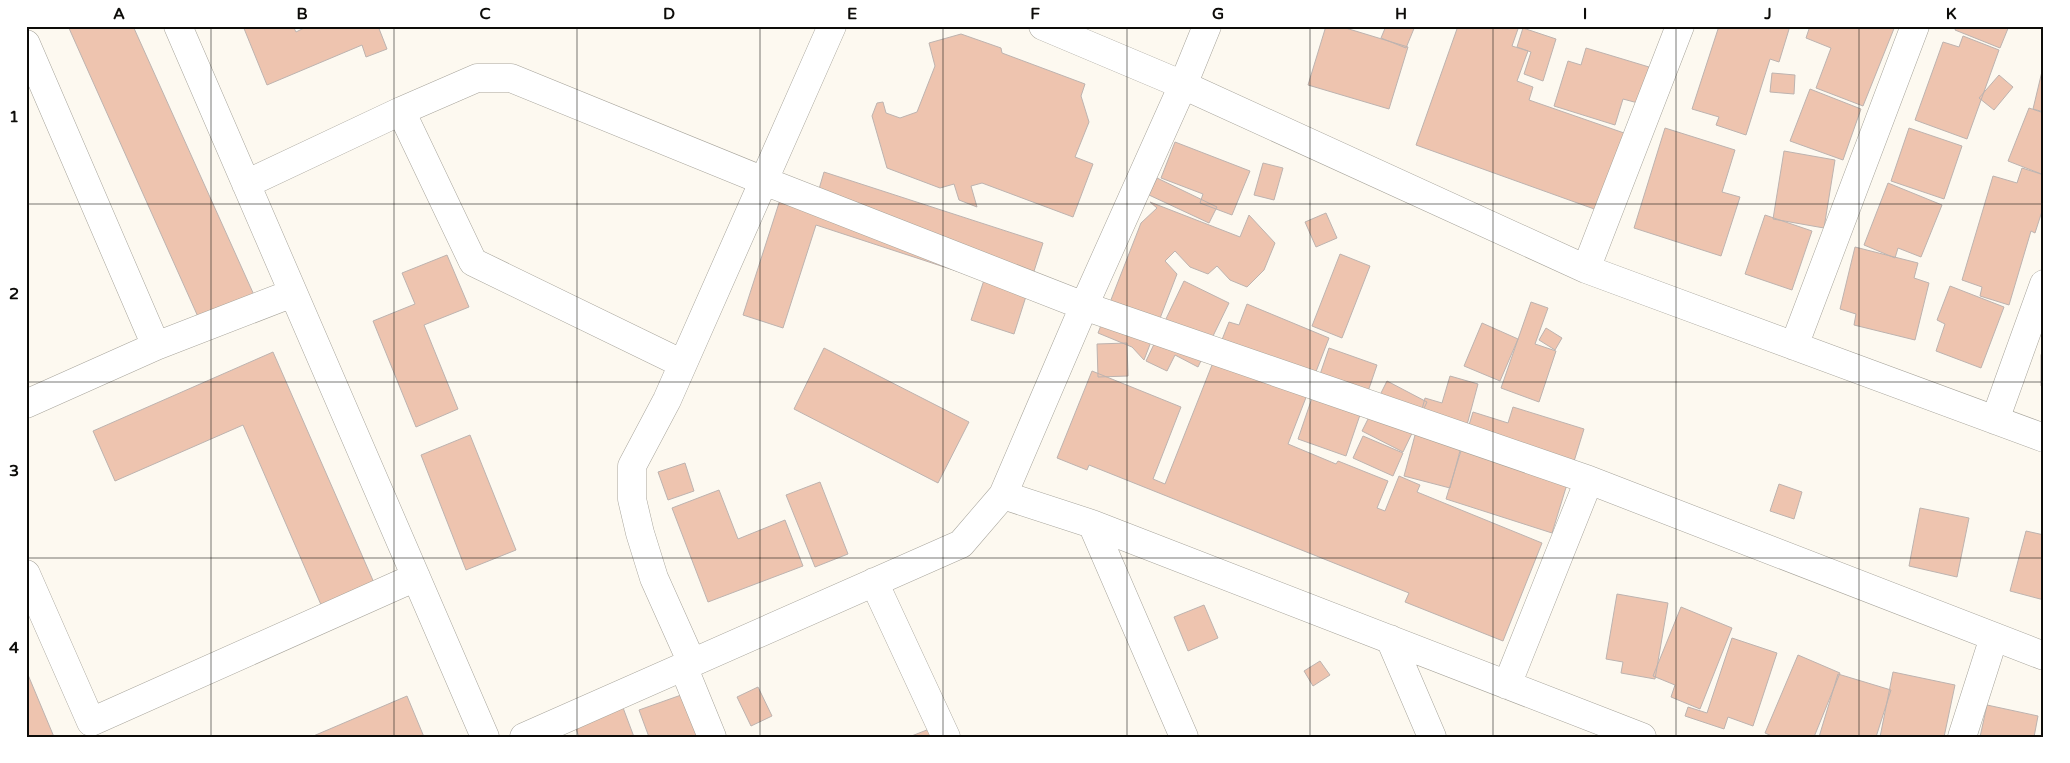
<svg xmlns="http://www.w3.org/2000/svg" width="2070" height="763" viewBox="0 0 2070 763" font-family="'Varela Round',sans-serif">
<rect width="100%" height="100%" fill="#fdf9f0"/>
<path fill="#eec4af" stroke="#bdb3af" d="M68 26H133L254 295 199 319Z
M243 26H293L296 32 308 26H378L387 49 366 57 362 45 267 85Z
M1326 26H1339L1408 47 1389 109 1308 85Z
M1386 26H1415L1406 48 1381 38Z
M1458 26H1519L1512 46 1528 51 1517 81 1533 87 1529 100 1624 133 1597 210 1416 145Z
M1719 26H1790L1779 62 1770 59 1746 135 1716 125 1719 117 1692 109Z
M1810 26H1895L1863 106 1816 88 1831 48 1806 38Z
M1956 26H2009L2000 48 1955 30Z
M1523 28 1556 39 1543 81 1524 74 1531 52 1517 47Z
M961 34 1001 48 1002 53 1085 84 1081 96 1089 122 1075 157 1093 164 1073 217 982 183 971 186 977 207 959 200 954 184 940 188 887 168 872 116 877 103 883 102 886 113 900 118 917 112 935 66 929 43Z
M1963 36 1999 50 1967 139 1915 120 1943 42 1959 47Z
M1586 48 1649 67 1638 103 1623 99 1615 125 1554 106 1568 61 1581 65Z
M2044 63V112L2033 109Z
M1772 73 1795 75 1794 94 1770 92Z
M1999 75 2013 87 1994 110 1979 98Z
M1810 89 1861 109 1843 160 1790 141Z
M2029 108 2044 113V175L2008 161Z
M1665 128 1735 150 1722 192 1740 197 1721 256 1634 228Z
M1909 128 1962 146 1944 199 1891 181Z
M1175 142 1250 171 1232 215 1200 203 1203 194 1161 178Z
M1784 151 1835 160 1824 228 1773 219Z
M1263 163 1283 168 1274 200 1254 195Z
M2022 168 2044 175V205L2035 233 2031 231 2009 305 1980 296 1982 287 1962 280 1993 176 2017 183Z
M824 172 1043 243 1014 334 971 320 984 280 816 225 783 328 743 315 787 178 819 189Z
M1157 178 1217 207 1209 223 1149 195Z
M1888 183 1942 205 1921 257 1898 248 1895 258 1864 245Z
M1150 202 1240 237 1249 215 1275 243 1264 270 1247 287 1230 280 1217 266 1208 274 1190 267 1175 251 1165 261 1177 274 1144 360 1132 347 1098 333 1141 223 1157 208Z
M1326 213 1337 238 1316 247 1305 222Z
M1765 215 1812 231 1792 290 1745 274Z
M1855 247 1918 263 1914 278 1929 283 1915 340 1854 325 1856 314 1840 309Z
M1340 254 1370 266 1342 338 1312 326Z
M447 255 469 307 424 325 458 409 416 427 373 321 415 304 402 273Z
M1184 281 1229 303 1198 367 1175 355 1167 371 1146 361Z
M1950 286 2004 307 1981 368 1936 351 1945 324 1937 320Z
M1531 302 1548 308 1535 344 1556 351 1539 402 1501 388Z
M1247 304 1329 338 1288 444 1336 464 1338 461 1388 481 1377 508 1385 511 1399 476 1420 485 1417 492 1542 543 1503 641 1405 602 1409 593 1089 465 1087 470 1057 458 1092 371 1181 407 1153 479 1165 484 1229 322 1239 325Z
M1482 323 1518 339 1500 381 1464 366Z
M1546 328 1562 338 1555 350 1539 340Z
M1127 343 1128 376 1098 377 1097 344Z
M824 348 969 422 938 483 794 409Z
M1329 348 1377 365 1346 456 1298 439Z
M2044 348V387L2041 386V355Z
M273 352 375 585 322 607 243 425 115 481 93 431Z
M1450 376 1478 384 1450 488 1404 476 1425 398 1442 403Z
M1387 381 1427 402 1403 452 1362 431Z
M1513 407 1584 429 1552 533 1446 499 1473 412 1508 423Z
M470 435 516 550 466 570 421 455Z
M1363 436 1403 453 1393 476 1353 458Z
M685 463 694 491 668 500 658 472Z
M820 482 848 554 815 567 786 495Z
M1779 484 1802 492 1794 519 1770 511Z
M719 490 738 539 785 520 803 566 708 602 672 508Z
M1920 508 1969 518 1957 577 1909 566Z
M2026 531 2044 535V600L2010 591Z
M1617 594 1668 603 1655 679 1621 673 1623 662 1606 659Z
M1204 605 1218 638 1188 651 1174 617Z
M1681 607 1732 628 1700 709 1671 697 1675 685 1653 676Z
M1732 638 1777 653 1753 726 1728 717 1724 729 1685 716 1688 707 1707 713Z
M1798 655 1840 673 1814 737H1774L1765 733Z
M1320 661 1330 675 1313 686 1304 671Z
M26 670 54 737H26Z
M1893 672 1955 685 1944 737H1880Z
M1838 674 1891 690 1876 737H1819Z
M758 687 772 716 751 726 737 697Z
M684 694 714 737H649L639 710Z
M407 696 424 737H311Z
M619 697 634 737H579L571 715Z
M1987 705 2038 716 2034 737H1980Z
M937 726 941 737H909Z"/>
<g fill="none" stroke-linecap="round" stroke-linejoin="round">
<defs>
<path id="minor" d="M178 26 485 737
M1043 26 1183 85 1586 269 2044 438
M26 44 156 346
M401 111 473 262 683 364
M246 184 401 111 477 78H511L764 181 1084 306 1589 480 2044 656
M1586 269 1680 26
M1794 346 1915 26
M26 404 156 346 293 293
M1995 420 2044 284
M1003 495 1092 524 1642 737
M1092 524 1184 737
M26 574 91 722 416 577
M874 582 946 737
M1390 639 1432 737
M692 663 654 578 640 533 632 499V466L667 400 832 26
M683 666 712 737
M1507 685 1589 480
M524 737 961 544 1003 495 1084 306 1183 85 1207 26
M1962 737 1994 637"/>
</defs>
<use href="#minor" stroke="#a7a49b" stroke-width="29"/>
<use href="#minor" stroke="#fff" stroke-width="28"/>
</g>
<path fill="none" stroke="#0d0c09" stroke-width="1" stroke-opacity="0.55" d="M211 26V737M394 26V737M577 26V737M760 26V737M943 26V737M1127 26V737M1310 26V737M1493 26V737M1676 26V737M1859 26V737M26 204H2044M26 382H2044M26 558H2044"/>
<rect width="2070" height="763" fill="none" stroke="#ffffff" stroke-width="55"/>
<rect x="28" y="28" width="2014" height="708" fill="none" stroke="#0d0c09" stroke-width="2"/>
<g font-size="16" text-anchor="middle" font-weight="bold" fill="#0d0c09">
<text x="119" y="19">A</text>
<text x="302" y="19">B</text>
<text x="485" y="19">C</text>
<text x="669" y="19">D</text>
<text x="852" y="19">E</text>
<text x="1035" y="19">F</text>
<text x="1218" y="19">G</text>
<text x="1401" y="19">H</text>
<text x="1585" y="19">I</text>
<text x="1768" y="19">J</text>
<text x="1951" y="19">K</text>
<text x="14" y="122">1</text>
<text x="14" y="299">2</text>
<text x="14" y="476">3</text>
<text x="14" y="653">4</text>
</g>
</svg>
